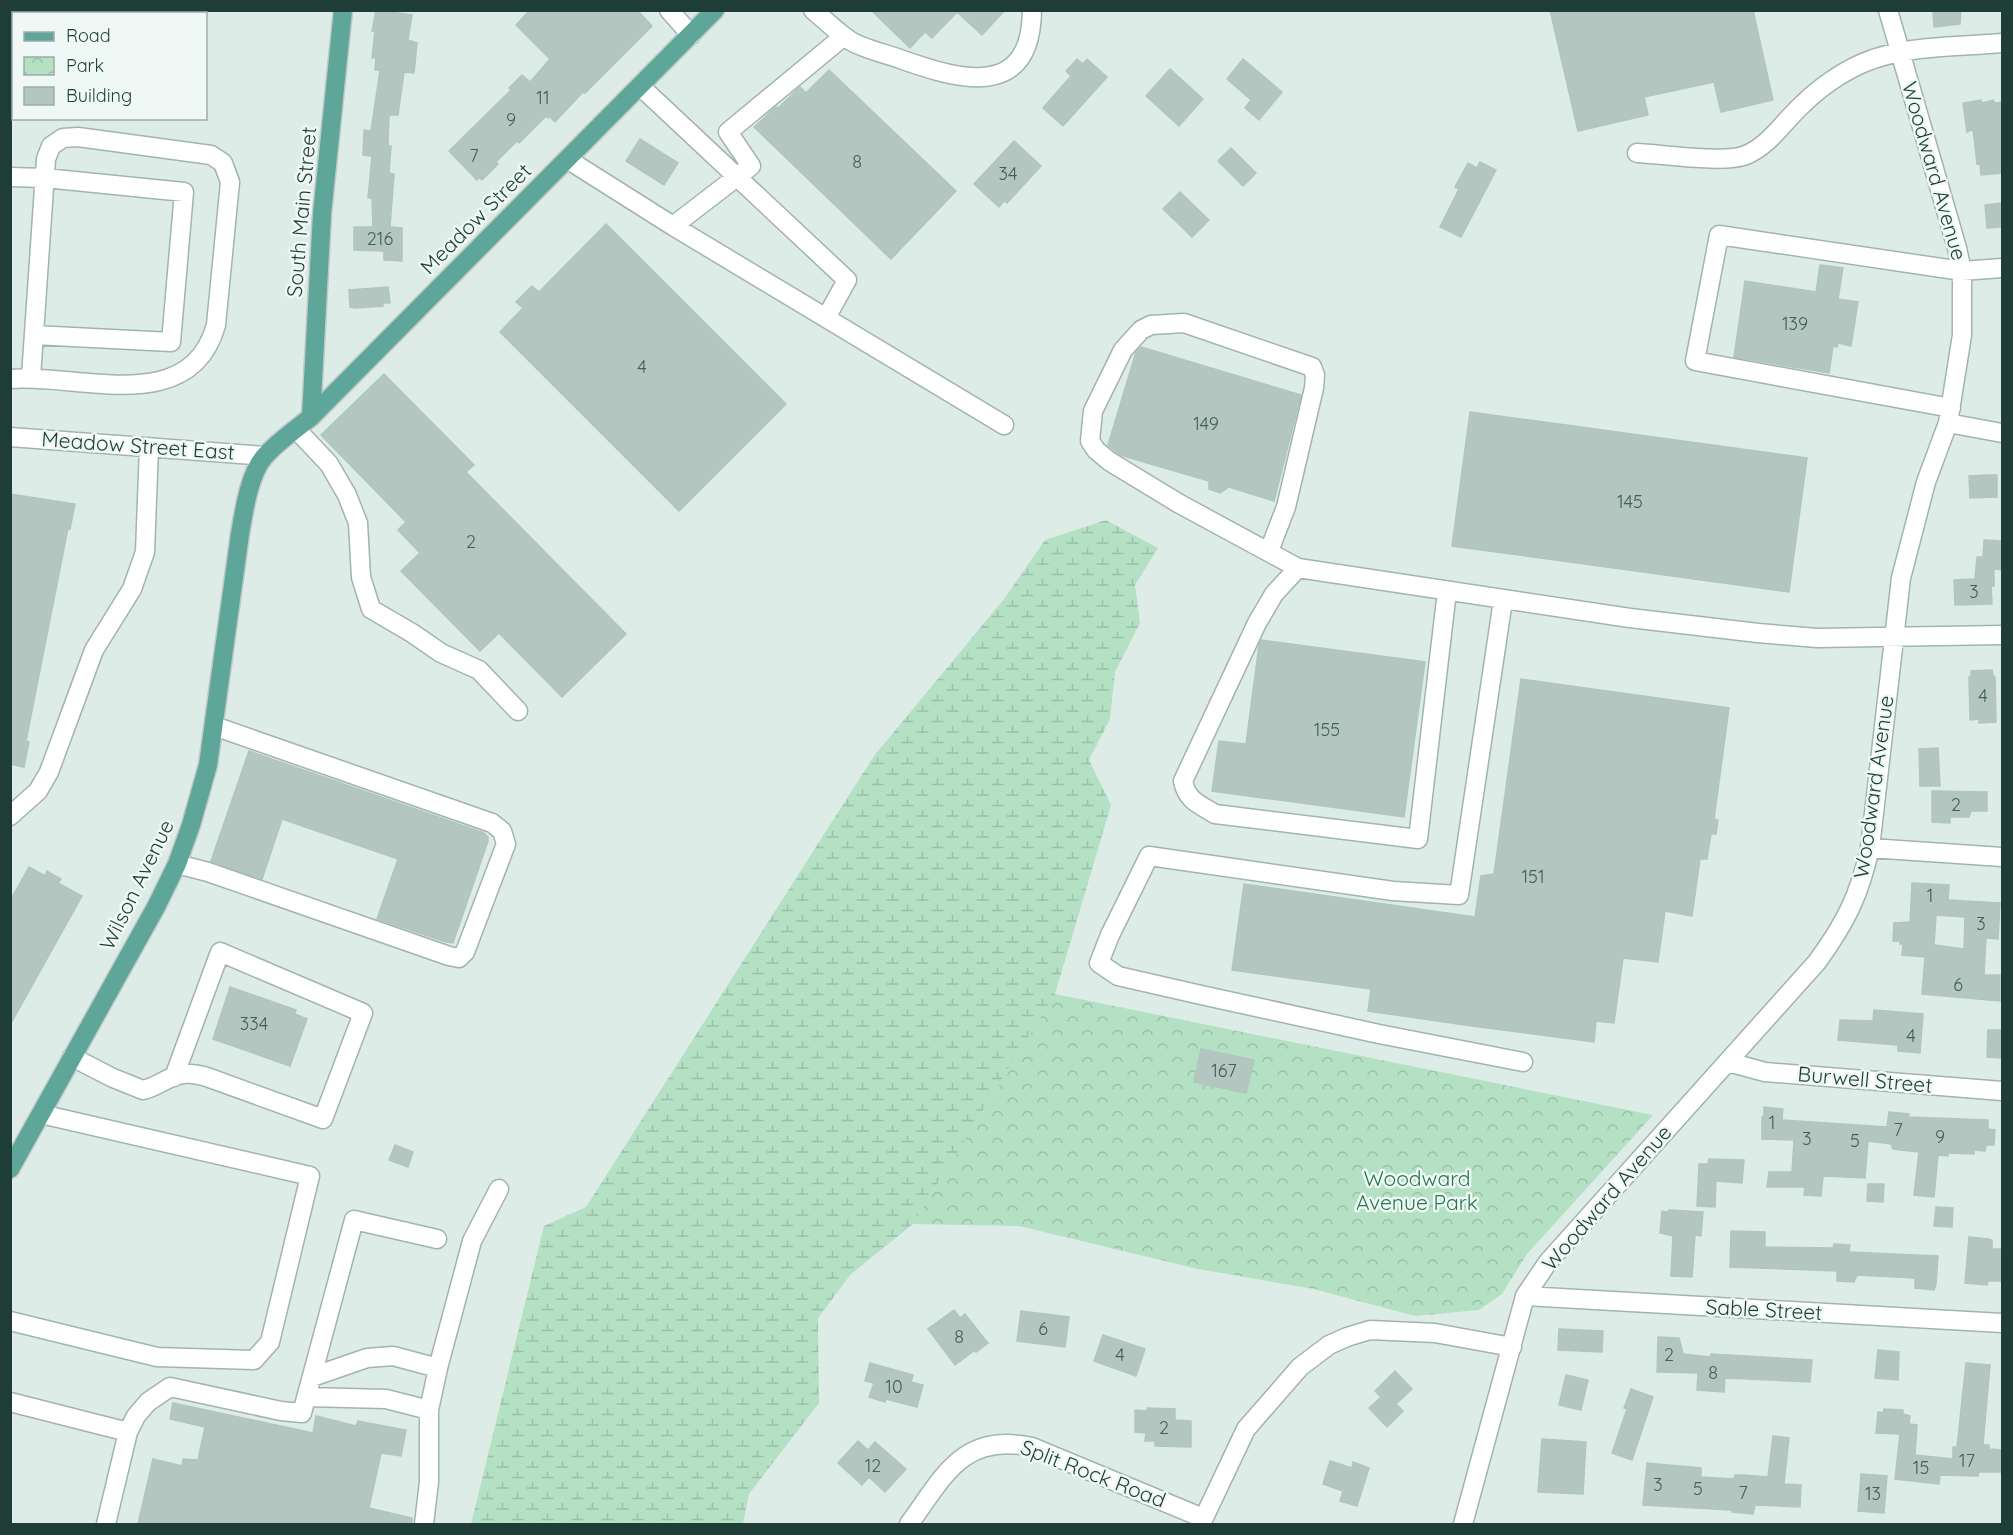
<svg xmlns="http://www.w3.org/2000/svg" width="2013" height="1535" viewBox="0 0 2013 1535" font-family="Quicksand,sans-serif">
<defs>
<pattern id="wetland-marsh" width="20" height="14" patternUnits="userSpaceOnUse" patternTransform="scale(1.5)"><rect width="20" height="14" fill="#b4e0c4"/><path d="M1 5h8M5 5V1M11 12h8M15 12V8" fill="none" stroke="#9ac1a9"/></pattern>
<pattern id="park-crowns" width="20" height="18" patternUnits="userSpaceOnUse" patternTransform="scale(1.5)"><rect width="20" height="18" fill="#b4e0c4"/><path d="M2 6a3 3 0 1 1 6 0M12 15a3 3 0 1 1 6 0" fill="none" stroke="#9ac1a9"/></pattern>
</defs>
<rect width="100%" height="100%" fill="#deece7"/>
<path fill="url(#wetland-marsh)" d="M1106 520 1158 548 1135 585 1140 623 1115 672 1110 719 1089 760 1111 805 1055 994 913 1224 851 1274 818 1318 819 1403 749 1494 743 1524H471L544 1226 586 1207 874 756 1004 599 1045 540Z"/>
<path fill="url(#park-crowns)" d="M1055 994 1653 1115 1527 1254 1502 1294 1479 1310 1415 1316 1314 1289 1198 1269 1019 1226 913 1224Z"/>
<path fill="#b3c7c0" stroke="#b0c6bf" stroke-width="1.5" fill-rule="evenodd" d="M376 10 412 15 408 40 417 43 414 73 404 72 398 115H389L388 146H391L389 173 394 174 390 227 402 228V261L384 260V251L354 250V227H373L372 198H368L372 156 363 155 364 130 371 131 380 70H375L376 58H372L375 31H372Z
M530 10H637L652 26 585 93 583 92 555 122 549 116 548 118 546 116 519 143 517 141 496 162 498 164 482 180 479 177 477 180 449 151 511 90 509 88 522 75 530 82 550 59 516 25Z
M871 10H1005L982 35 957 12 932 38 925 32 910 48Z
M1550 10H1753L1773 100 1721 112 1714 82 1644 97 1648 115 1578 131Z
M1933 10H1961L1960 24 1934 27Z
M1077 59 1083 64 1087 59 1107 77 1063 126 1043 108 1071 76 1066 71Z
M1243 59 1282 92 1259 120 1245 108 1251 100 1227 79Z
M1170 69 1203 99 1179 126 1146 96Z
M829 70 956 191 891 259 754 127 776 107 778 108 800 87 806 93Z
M1981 100 1982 103 1993 100 1995 103 2002 102V173L1981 175 1980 163 1977 164 1973 129 1967 132 1963 103Z
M640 139 678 163 664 185 626 161Z
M1014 141 1041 166 1007 203 1004 201 999 207 974 184Z
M1231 148 1256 173 1243 186 1218 161Z
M1480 162 1496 170 1461 237 1440 227 1459 189 1455 187 1468 163 1477 168Z
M1180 192 1209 220 1192 237 1163 209Z
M2002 203V227L1987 228 1985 205Z
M606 224 786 404 679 511 500 332 523 308 516 302 532 286 539 292Z
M1820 265 1843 268 1838 299 1858 302 1851 346 1838 343 1837 347 1833 346 1829 373 1734 357 1745 281 1816 292Z
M388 287 390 303H383V306L356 308 350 307 349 290Z
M1141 347 1301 395 1274 501 1229 487 1220 493 1209 489V481L1120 455 1108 445 1136 352Z
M384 374 474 465 466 472 626 634 562 697 499 633 480 651 401 571 420 553 398 530 406 522 321 435Z
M1470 412 1807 458 1789 592 1452 546Z
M1986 475H1997V497L1970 498 1969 476Z
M10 494 75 504 70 529 68 528 26 741 29 742 24 767 10 764Z
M1984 540 2002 541V570L1994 569V586H1991L1992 604 1955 605 1954 580 1975 579 1977 557H1983Z
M1261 640 1425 662 1404 817 1212 791 1219 741 1246 744 1259 645Z
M1992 670 1993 676 1995 677 1996 722 1979 723V719L1970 720 1969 677H1971V671Z
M1521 679 1729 708 1714 819 1718 820 1716 834H1711L1707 859H1700L1692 916 1665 911 1658 962 1623 958 1614 1023 1596 1021 1594 1042 1472 1026 1368 1011 1371 989 1232 970 1244 884 1475 917 1481 876 1494 874Z
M1938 748 1940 786H1920L1919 749Z
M249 751 484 833 488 837V841L453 943 446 942 377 919 398 859 282 819 262 879 211 861Z
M1932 791 1987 792V811H1971L1969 817H1950V823L1932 822Z
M29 867 45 876 47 871 61 879 58 883 82 896 10 1025V901Z
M1912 883 1949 885 1948 900 2000 903 1998 939 1986 938 1984 975H2000V1001L1922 994 1925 957 1902 955 1903 944H1900V941H1893L1894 923 1910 922ZM1936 915 1965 917 1964 949 1934 945Z
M230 987 296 1010 295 1014 307 1019 290 1066 213 1039Z
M1874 1010 1923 1014 1920 1053 1898 1051V1045L1838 1040 1840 1020 1873 1021Z
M1988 1030H2002V1058L1987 1057Z
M1201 1049 1254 1060 1246 1093 1194 1082Z
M1764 1107 1783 1109 1782 1120 1887 1127 1889 1112 1909 1114 1908 1117 1988 1120V1129L1995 1130 1994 1145H1986L1985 1151 1974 1150V1154L1948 1153V1156L1938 1155 1934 1197 1914 1195 1919 1152 1893 1149 1891 1144 1868 1141 1865 1178 1823 1176 1821 1196 1804 1195 1805 1187H1767L1769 1172H1792L1794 1140 1762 1139V1117L1764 1115Z
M395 1145 413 1152 408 1167 389 1160Z
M1709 1159 1744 1160 1742 1183 1716 1181 1715 1207 1697 1206 1699 1164H1708Z
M1868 1184H1884L1883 1202 1867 1201Z
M1936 1207 1953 1208 1952 1227 1934 1226Z
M1669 1210 1703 1212 1701 1236 1695 1235 1692 1277 1671 1276 1673 1236 1660 1233 1662 1211 1668 1212Z
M1731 1231 1765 1232V1247L1833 1248 1834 1244 1850 1245 1849 1252 1938 1256 1936 1284 1934 1290 1915 1288V1278L1857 1275 1854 1282 1837 1281V1271L1730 1267Z
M1969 1237 1989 1239 1992 1240V1249H2002V1281H1988L1987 1285 1965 1283Z
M954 1310 960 1318 965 1314 988 1343 976 1352 975 1350 955 1365 928 1329Z
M1021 1311 1069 1317 1065 1347 1017 1341Z
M1559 1329 1603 1331 1602 1352 1558 1350Z
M1103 1335 1145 1349 1136 1376 1094 1361Z
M1658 1337 1679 1338 1683 1354 1711 1357V1354L1812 1360 1810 1382 1725 1378 1724 1392 1697 1390 1698 1373 1657 1372Z
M1878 1350 1899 1352 1898 1380 1875 1378Z
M870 1363 913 1375 911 1382 923 1385 917 1407 886 1399 885 1402 869 1397 874 1383 865 1381Z
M1966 1363 1990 1365 1983 1445H1989V1449L2002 1450V1472H1979L1978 1476 1940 1475 1939 1484 1895 1479 1900 1434 1876 1433 1878 1412 1883 1413 1884 1409 1903 1410V1414L1910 1416 1909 1424 1917 1425 1915 1455 1953 1459V1447H1957Z
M1395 1371 1412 1389 1396 1404 1403 1411 1387 1427 1369 1408 1381 1397 1375 1391Z
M1566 1375 1588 1380 1581 1410 1559 1405Z
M1631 1389 1653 1397 1632 1460 1612 1453 1627 1409 1624 1408Z
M173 1403 313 1433 316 1416 356 1426 358 1421 406 1430 401 1456 381 1453 369 1508 412 1518V1524H138L153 1459 182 1466 183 1459 198 1460 205 1427 170 1419Z
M1147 1408 1175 1409V1420L1191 1421V1447L1155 1446V1441H1145L1146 1433 1135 1432V1410L1147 1411Z
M1773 1436 1789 1438 1784 1484 1801 1485 1800 1507 1755 1505 1753 1514 1732 1512V1510L1643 1505 1647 1463 1701 1468V1477L1734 1479 1735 1475H1744L1768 1477Z
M1542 1439 1586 1442 1583 1494 1538 1492Z
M858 1441 868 1450 875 1442 906 1469 885 1492 869 1477 862 1485 838 1463Z
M1330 1461 1352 1468 1353 1462 1369 1468 1357 1506 1340 1501 1343 1491 1323 1484Z
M1861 1474 1887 1476 1884 1513 1858 1511Z"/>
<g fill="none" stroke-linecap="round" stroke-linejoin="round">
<defs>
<path id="minor" d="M669 10 691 35
M813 10C825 20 836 31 849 40 863 49 884 53 900 59 959 80 1031 101 1032 10
M640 86 847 280 826 318
M1637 153C1662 154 1725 164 1746 155 1770 145 1784 121 1803 104 1819 88 1842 72 1863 63 1904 45 1959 47 2002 43
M567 159 673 226 751 166 728 132 844 36
M10 177 45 178 184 192 171 342 34 335
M673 226 1004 425
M10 379C79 373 190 418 216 325L230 182 223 163 211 155 78 137 63 138 51 146 46 159 31 377
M1951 408 1695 361 1719 235 1962 271 2002 268
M1948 423 2002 433
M296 429 329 464 347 495 358 523 361 577 371 609 412 633 441 653 479 670 518 711
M10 437 265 456
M1269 551 1286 507 1314 388 1315 375 1312 367 1184 323 1151 325 1141 330 1123 350 1093 411 1090 441 1096 450 1109 461 1178 503 1298 568 1630 618 1758 633 1817 638 2002 635
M1298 568 1274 594 1257 623 1183 781C1187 801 1199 804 1215 814L1418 839 1447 591
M1503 600 1459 895 1393 891 1149 856 1110 935 1099 963 1118 976 1201 995 1379 1034 1523 1062
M10 816 38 791 49 772 94 650 132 589 145 552 149 447
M1870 848 2002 857
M177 864 208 872 449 956 459 958 465 952 506 844 502 831 492 823 214 726
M72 1057 113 1078 143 1090C158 1087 169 1075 184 1074 190 1073 198 1075 204 1076L323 1119 363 1013 220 952 174 1077
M1728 1062 1765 1072 2002 1091
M1525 1296 2002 1323
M10 1321 157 1357 254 1360 270 1342 310 1176 41 1114
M312 1377 367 1358 393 1356 438 1368
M306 1397 386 1399 429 1410
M10 1402 128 1432
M106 1524 128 1432 136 1416 148 1402 170 1387 281 1411 302 1413 354 1220 437 1239
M424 1524 429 1482V1410L438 1368 472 1241 499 1189
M909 1524C944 1476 963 1432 1032 1447L1203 1518
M1201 1524 1246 1429 1300 1367 1329 1345 1347 1337 1370 1330 1435 1333 1512 1347
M1463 1524 1525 1296 1548 1262 1817 962C1846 922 1859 896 1870 848L1901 578 1926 482 1948 423 1962 335V271L1957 248 1888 10"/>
<path id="major" d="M311 417 322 214 343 10
M10 1169 156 907 177 864 191 825 208 765 240 534C244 511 249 475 264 457 277 442 296 429 311 417L715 10"/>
</defs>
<use href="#minor" stroke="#a1b4af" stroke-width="21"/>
<use href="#major" stroke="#c0c9c7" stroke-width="21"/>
<use href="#minor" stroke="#fff" stroke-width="18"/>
<use href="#major" stroke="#5ea69a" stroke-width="18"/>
</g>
<g text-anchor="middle" stroke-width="5" stroke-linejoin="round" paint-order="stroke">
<g font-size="18" fill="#436059">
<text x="543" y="104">11</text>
<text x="511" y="126">9</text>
<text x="474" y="162">7</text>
<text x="857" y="168">8</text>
<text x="1008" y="180">34</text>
<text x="380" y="245">216</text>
<text x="1795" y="330">139</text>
<text x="642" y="373">4</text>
<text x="1206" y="430">149</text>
<text x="1630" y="508">145</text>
<text x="471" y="548">2</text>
<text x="1974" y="598">3</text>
<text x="1983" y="702">4</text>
<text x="1327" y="736">155</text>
<text x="1956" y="811">2</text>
<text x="1533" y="883">151</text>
<text x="1930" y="902">1</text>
<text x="1981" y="930">3</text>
<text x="1958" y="991">6</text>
<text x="254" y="1030">334</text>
<text x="1911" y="1042">4</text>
<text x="1224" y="1077">167</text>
<text x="1772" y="1129">1</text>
<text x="1898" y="1136">7</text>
<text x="1940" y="1143">9</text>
<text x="1807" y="1145">3</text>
<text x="1855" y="1147">5</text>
<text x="1043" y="1335">6</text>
<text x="959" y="1343">8</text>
<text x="1120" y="1361">4</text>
<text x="1669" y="1361">2</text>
<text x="1713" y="1379">8</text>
<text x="894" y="1393">10</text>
<text x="1164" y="1434">2</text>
<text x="1967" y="1467">17</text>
<text x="873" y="1472">12</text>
<text x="1921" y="1474">15</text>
<text x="1658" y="1491">3</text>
<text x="1698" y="1495">5</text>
<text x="1743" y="1499">7</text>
<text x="1873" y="1500">13</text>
</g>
<g font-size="21" fill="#1e3d37" stroke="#eff8f4">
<text transform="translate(1934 171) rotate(74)" y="7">Woodward Avenue</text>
<text transform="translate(302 212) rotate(-85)" y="7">South Main Street</text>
<text transform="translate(476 219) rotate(-45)" y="7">Meadow Street</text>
<text transform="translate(138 446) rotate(4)" y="7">Meadow Street East</text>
<text transform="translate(1874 787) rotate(-82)" y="7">Woodward Avenue</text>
<text transform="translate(137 885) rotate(-64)" y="7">Wilson Avenue</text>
<text transform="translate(1865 1080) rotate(5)" y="7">Burwell Street</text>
<text transform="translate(1607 1198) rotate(-49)" y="7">Woodward Avenue</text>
<text transform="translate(1764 1310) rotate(3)" y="7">Sable Street</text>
<text transform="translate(1093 1474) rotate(21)" y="7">Split Rock Road</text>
</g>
<g font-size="21" fill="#24784b" stroke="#eff8f4">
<text x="1417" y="1186">Woodward<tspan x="1417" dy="24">Avenue Park</tspan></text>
</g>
</g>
<rect width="2013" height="1535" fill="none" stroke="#1e3d37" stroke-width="24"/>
<rect x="12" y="12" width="195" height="108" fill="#eff8f4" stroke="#9bada8" stroke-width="1.5"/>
<rect x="24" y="32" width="30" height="9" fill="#5ea69a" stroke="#9bada8" stroke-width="1.5"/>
<text x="66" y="42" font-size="18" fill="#1e3d37">Road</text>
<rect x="24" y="57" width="30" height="18" fill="url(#park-crowns)" stroke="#9bada8" stroke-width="1.5"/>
<text x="66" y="72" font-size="18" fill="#1e3d37">Park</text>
<rect x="24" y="87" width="30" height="18" fill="#b3c7c0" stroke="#9bada8" stroke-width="1.5"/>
<text x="66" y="102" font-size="18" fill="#1e3d37">Building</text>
</svg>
